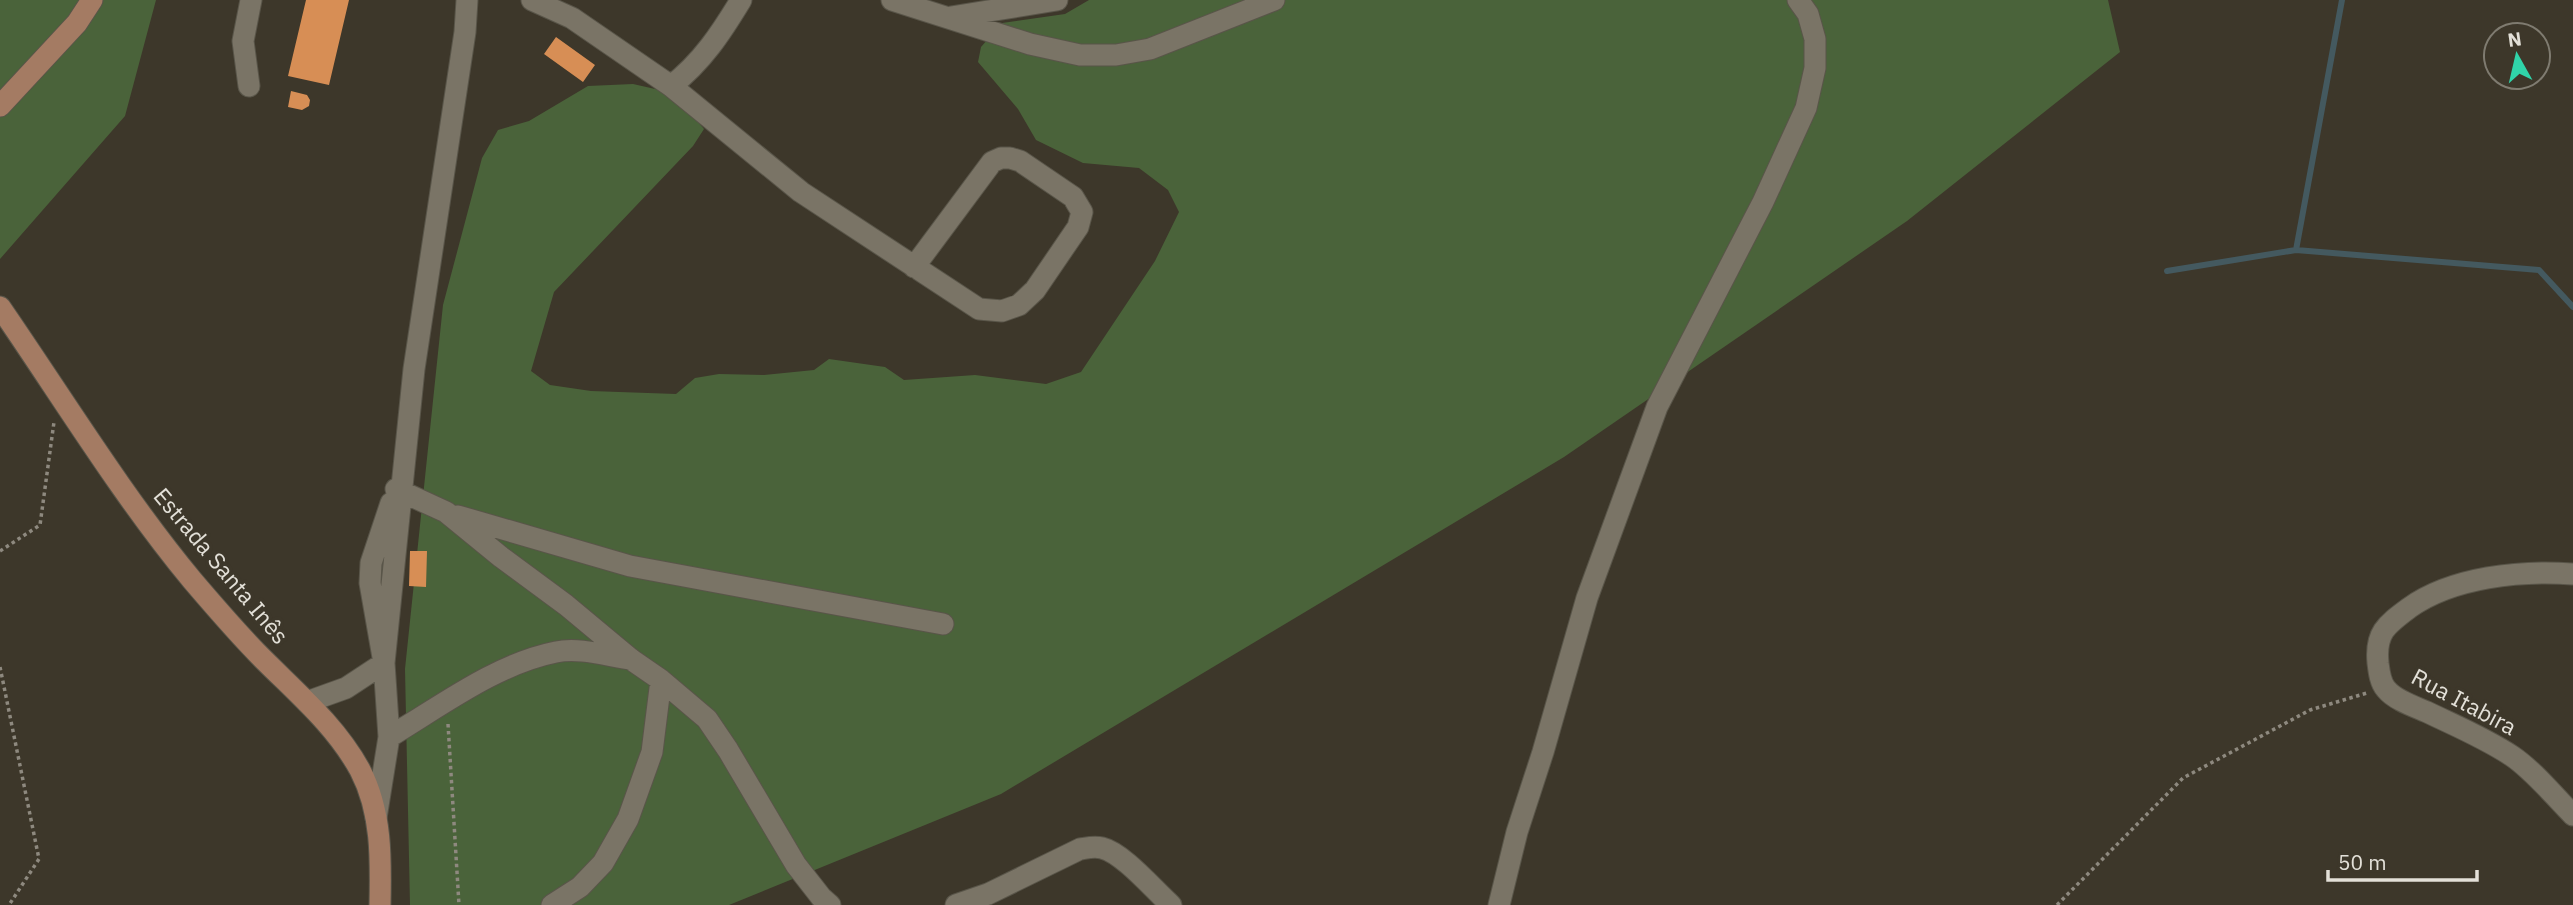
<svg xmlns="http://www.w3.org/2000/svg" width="2573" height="905" viewBox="0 0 2573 905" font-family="'IBM Plex Sans',sans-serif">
<rect width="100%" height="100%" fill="#3d372a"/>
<path fill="#4a633a" d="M0 0H156L125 116 0 259Z
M1089 0H2108L2120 52 1907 221 1564 457 1001 794 729 905H410L405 669 443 305 482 158 498 130 529 121 588 86 633 84 664 91 693 116 704 129 693 146 554 292 531 371 550 385 591 391 676 394 695 378 719 374 764 375 814 370 829 359 885 367 904 380 975 375 1046 384 1081 372 1155 261 1179 212 1168 190 1139 168 1083 163 1036 140 1018 109 978 62 981 47 1002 23 1065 14Z"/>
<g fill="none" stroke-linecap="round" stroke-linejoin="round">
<path stroke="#44595f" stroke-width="6" d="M2296 250 2342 0
M2167 271 2296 250 2539 270 2573 307"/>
</g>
<path fill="#d78e55" d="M306 0H349L329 85 288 76Z
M556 37 595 65 583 82 544 54Z
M291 91 307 95 310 100 309 106 302 110 288 107Z
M410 551H427L426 587 409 586Z"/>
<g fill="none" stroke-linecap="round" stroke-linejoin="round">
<defs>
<path id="minor" d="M532 0 572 18 671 86C702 62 721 33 741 0
M892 0 1030 44 1080 55H1116L1150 49 1274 0
M951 17 1057 0
M249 86 243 41 251 0
M671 86 801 192 979 309 1002 311 1019 305 1035 290 1078 227 1082 212 1073 197 1020 161 1010 158H1001L992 162 914 267
M396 489 446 512 501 557 566 605 632 660 661 680 707 719 728 750 796 865 821 897 830 905
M458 516 630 566 943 624
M2573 574C2521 570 2452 577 2409 608 2386 625 2375 633 2378 663 2379 671 2380 682 2386 689 2395 700 2413 706 2427 712 2456 726 2485 738 2512 756 2534 771 2554 796 2573 815
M384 663 414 369 465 32 467 0
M307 702 346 688 384 663
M389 737C441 706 496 664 556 652 579 647 608 656 631 659
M376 818 389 737 384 663 370 583 371 563 391 503
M552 905 580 887 603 863 628 819 652 752 661 680
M956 905 988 894 1080 849C1087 848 1094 846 1102 848 1123 853 1154 890 1171 905
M1499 905 1517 832 1543 752 1587 598 1657 407 1763 202 1806 108 1815 68V39L1808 14 1798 0"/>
<path id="major" d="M0 106 77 23 92 0
M0 307C62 397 123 497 192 580 215 607 238 634 263 659 298 694 336 726 360 770 382 812 381 859 380 905"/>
</defs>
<use href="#minor" stroke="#595549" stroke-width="23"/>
<use href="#major" stroke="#595549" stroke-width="23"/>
<path stroke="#8e897f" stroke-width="3.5" stroke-dasharray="3.5 3.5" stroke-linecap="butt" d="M0 551 40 525 54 422
M0 667 39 859 9 905
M448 724 459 905
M2057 905 2183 778 2310 710 2367 693"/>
<use href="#minor" stroke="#7a7466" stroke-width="21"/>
<use href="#major" stroke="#a47b63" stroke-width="21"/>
</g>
<g text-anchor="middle" stroke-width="7" stroke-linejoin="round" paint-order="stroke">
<g font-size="23" fill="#e3e0d8" stroke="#3d372a">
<text transform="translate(221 566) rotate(50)" y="8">Estrada Santa Inês</text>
<text transform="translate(2464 702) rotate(28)" y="8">Rua Itabira</text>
</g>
</g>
<g transform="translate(2517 56) rotate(352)"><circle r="33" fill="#3d372a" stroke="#7f7b70" stroke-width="2"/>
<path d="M0-5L12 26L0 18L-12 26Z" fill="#30d4a9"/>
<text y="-10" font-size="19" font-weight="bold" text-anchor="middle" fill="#e3e0d8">N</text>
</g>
<path d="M2328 870v10h149v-10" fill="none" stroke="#e3e0d8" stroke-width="3.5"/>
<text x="2338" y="870" font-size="21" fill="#e3e0d8" stroke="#3d372a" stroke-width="5" paint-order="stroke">50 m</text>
</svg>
